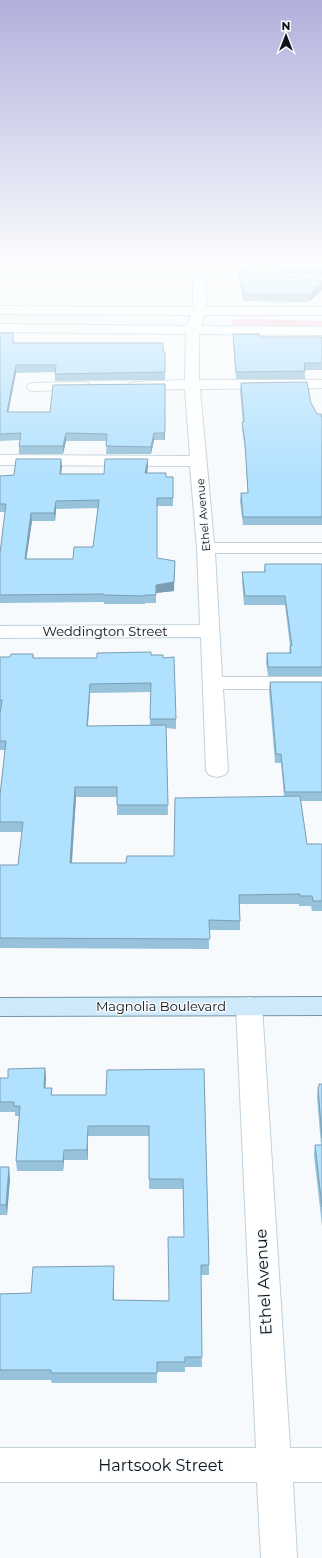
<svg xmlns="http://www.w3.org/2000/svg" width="322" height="1558" viewBox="0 0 322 1558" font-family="Montserrat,sans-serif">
<rect width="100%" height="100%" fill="#f7fafc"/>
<path fill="#f5d1de" d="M246 319 322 321V327L232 325V320Z"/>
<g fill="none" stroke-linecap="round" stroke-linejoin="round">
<defs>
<path id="minor" d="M172 262H205L322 279V287L206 270V307H322V315H204L201 326 322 327V335L199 334V380H322V388L200 389 214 543H322V553H215L222 677H322V689H223L228 770 225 775 217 777 209 775 206 770 201 637 0 638V626L200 625 197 548 190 466 0 465V455L190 456 185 389 135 390 130 389 128 386 130 383 135 382 185 380 186 334 0 332V324L187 326 191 315 0 314V306L193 307V268L174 265Z
M83 382 88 383 90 386 88 389 34 391 29 390 27 387 29 384 34 383Z
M249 997 258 999 262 1006 290 1448H322V1482H293L297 1558H261L257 1482H0V1448H256L236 1006 240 999Z"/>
<path id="major" d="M322 997V1015L0 1016V998Z"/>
</defs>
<use href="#minor" stroke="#c0d1db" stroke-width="2"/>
<use href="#major" stroke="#7595a8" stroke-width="2"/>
<use href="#minor" fill="#fff" fill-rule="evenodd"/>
<use href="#major" fill="#cee9fa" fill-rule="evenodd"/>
</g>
<path fill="#97c2db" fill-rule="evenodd" d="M247 262H322V277L247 267Z
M239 269 322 281 309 302 243 301 238 276Z
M0 333 14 343 165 352V380L55 381V372L16 373 8 412H50L165 384V439L164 440H154L151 454H106L107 441H66L63 454H19V446L20 440 0 441Z
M233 334 259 337H322V370H305V379H236L233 341Z
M241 383 311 403 317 414 322 418V525H243L240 501 241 493H248L245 450 242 429V422H243L240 391Z
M61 459 62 467 61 474H104L148 467 147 473 166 477H173V506H157V558L174 591 156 593V603H145V604H104V602L0 603V553L5 512H0V476L14 475ZM98 508 93 547 73 559H26L32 521H55L56 509Z
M265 564H322V676H268L266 662 267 653H289L290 646 285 605H244L242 581V572H264Z
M33 654 34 658H97L151 655 163 658 176 719V729L166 728 168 815H117V797H76L72 863H126L174 856 284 796 281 763H275L269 690 270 682H322V801H300L307 844H322V911H312L311 906H299V904H240V930H209V949L0 948V865H18L22 832H0V795L5 750H0V714L1 709H0V657H10ZM151 692 150 725 88 726 90 693Z
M45 1068 46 1078 45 1088H52V1095H106L204 1069 209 1265V1275H201L202 1367H185V1372H157V1383H52L51 1380H0V1294L31 1293 114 1276V1300L169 1301 184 1237 183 1189H149V1136H88V1160H64L63 1171H17L16 1161 19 1116H15V1112H0V1078H8Z
M319 1084H322V1226L314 1155 315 1145H321L317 1097 318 1087H319Z
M0 1167 10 1178 7 1215H0Z"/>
<path fill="#7b9eb2" d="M322 283V290L309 302 310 295Z
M16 365V373L7 419V412Z
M165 431V439L164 440V433Z
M66 433V441L63 454V446Z
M154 433V440L151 454V447Z
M61 459 62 467 60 482V474Z
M148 459V467L146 481 145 473Z
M56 501V509L55 521 54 513Z
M31 513 32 521 25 568V559Z
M175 561 174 591 156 593V603V585Z
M90 684V693L87 735V726Z
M75 787 76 797 71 873 70 863Z
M45 1068 46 1078 45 1098 44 1088Z
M88 1126V1160L87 1150Z
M64 1150V1160L63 1171V1161Z
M9 1167 10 1178 7 1215 6 1205Z
M114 1266V1311L113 1300Z"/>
<path fill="#b0e1ff" stroke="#7b9eb2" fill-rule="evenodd" d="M262 262H322V270Z
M239 269 322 281V283L310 295 244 294Z
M0 333H13V343H163V352H165V372L55 374 56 365H16L7 412H50L53 385 165 384V431L164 433H154L151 447 106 446 107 434 66 433 63 446H19L21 433 0 434Z
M233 334H259V337H322V363H304L305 371 236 372Z
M307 382 311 403 317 414H321L322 418V517H243L241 493H248L245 443 242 422H244L241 383Z
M16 459H61L60 474H104L105 459H148L145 473H166V477H173V498H157V558L175 561 174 582 156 585V595H145V596L104 595V594L0 595V553L6 504H0V476L14 475ZM99 500 93 547H74L73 559H25L31 513H54L56 501Z
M265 564H322V667H268L267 653H291L290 646H292L285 596H245L242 572H265Z
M151 652V655H163V658L174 657 176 719H150L151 683 90 684 87 726 166 725 168 805H117V787H75L70 863H126L127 856H174L175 798 300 796 307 844H322V901H313L312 896H300V894L239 895 240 921 209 920 210 939 0 938V865H18L23 822H0V795L6 741H0V714L2 700H0V657H10L11 654H33V658H97V653Z
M270 682H322V792H285L281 754H276Z
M45 1068 44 1088H52L51 1095H106L107 1070 204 1069 209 1265H201L202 1357H185V1362H157V1373H51V1370H0V1294L31 1293 33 1267 114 1266 113 1300 169 1301 168 1237H184L183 1179H149V1126H88L87 1150H64L63 1161H16L20 1106H14V1102H0V1078H8V1069Z
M319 1084H322V1138L318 1087H319Z
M315 1145H322V1207Z
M0 1167H9L6 1205H0Z"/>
<linearGradient id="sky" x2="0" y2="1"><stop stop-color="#b1b0dc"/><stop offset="0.55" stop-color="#fbfdfe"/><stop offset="1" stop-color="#fbfdfe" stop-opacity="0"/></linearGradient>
<rect width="322" height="480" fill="url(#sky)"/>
<g text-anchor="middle" stroke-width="3" stroke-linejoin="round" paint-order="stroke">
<g font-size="11" fill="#0d1316" stroke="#f7fafc">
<text transform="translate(203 515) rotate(-95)" y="4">Ethel Avenue</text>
</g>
<g font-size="13" fill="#0d1316" stroke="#f7fafc">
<text x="105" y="636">Weddington Street</text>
<text x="161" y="1011">Magnolia Boulevard</text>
</g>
<g font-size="16" fill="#0d1316" stroke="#f7fafc">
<text transform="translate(263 1282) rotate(-93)" y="6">Ethel Avenue</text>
<text x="161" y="1471">Hartsook Street</text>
</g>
</g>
<g transform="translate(286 36)" stroke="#f7fafc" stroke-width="3" paint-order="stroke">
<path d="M0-3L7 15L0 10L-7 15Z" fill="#0d1316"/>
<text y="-6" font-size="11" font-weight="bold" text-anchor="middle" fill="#0d1316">N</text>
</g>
</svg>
